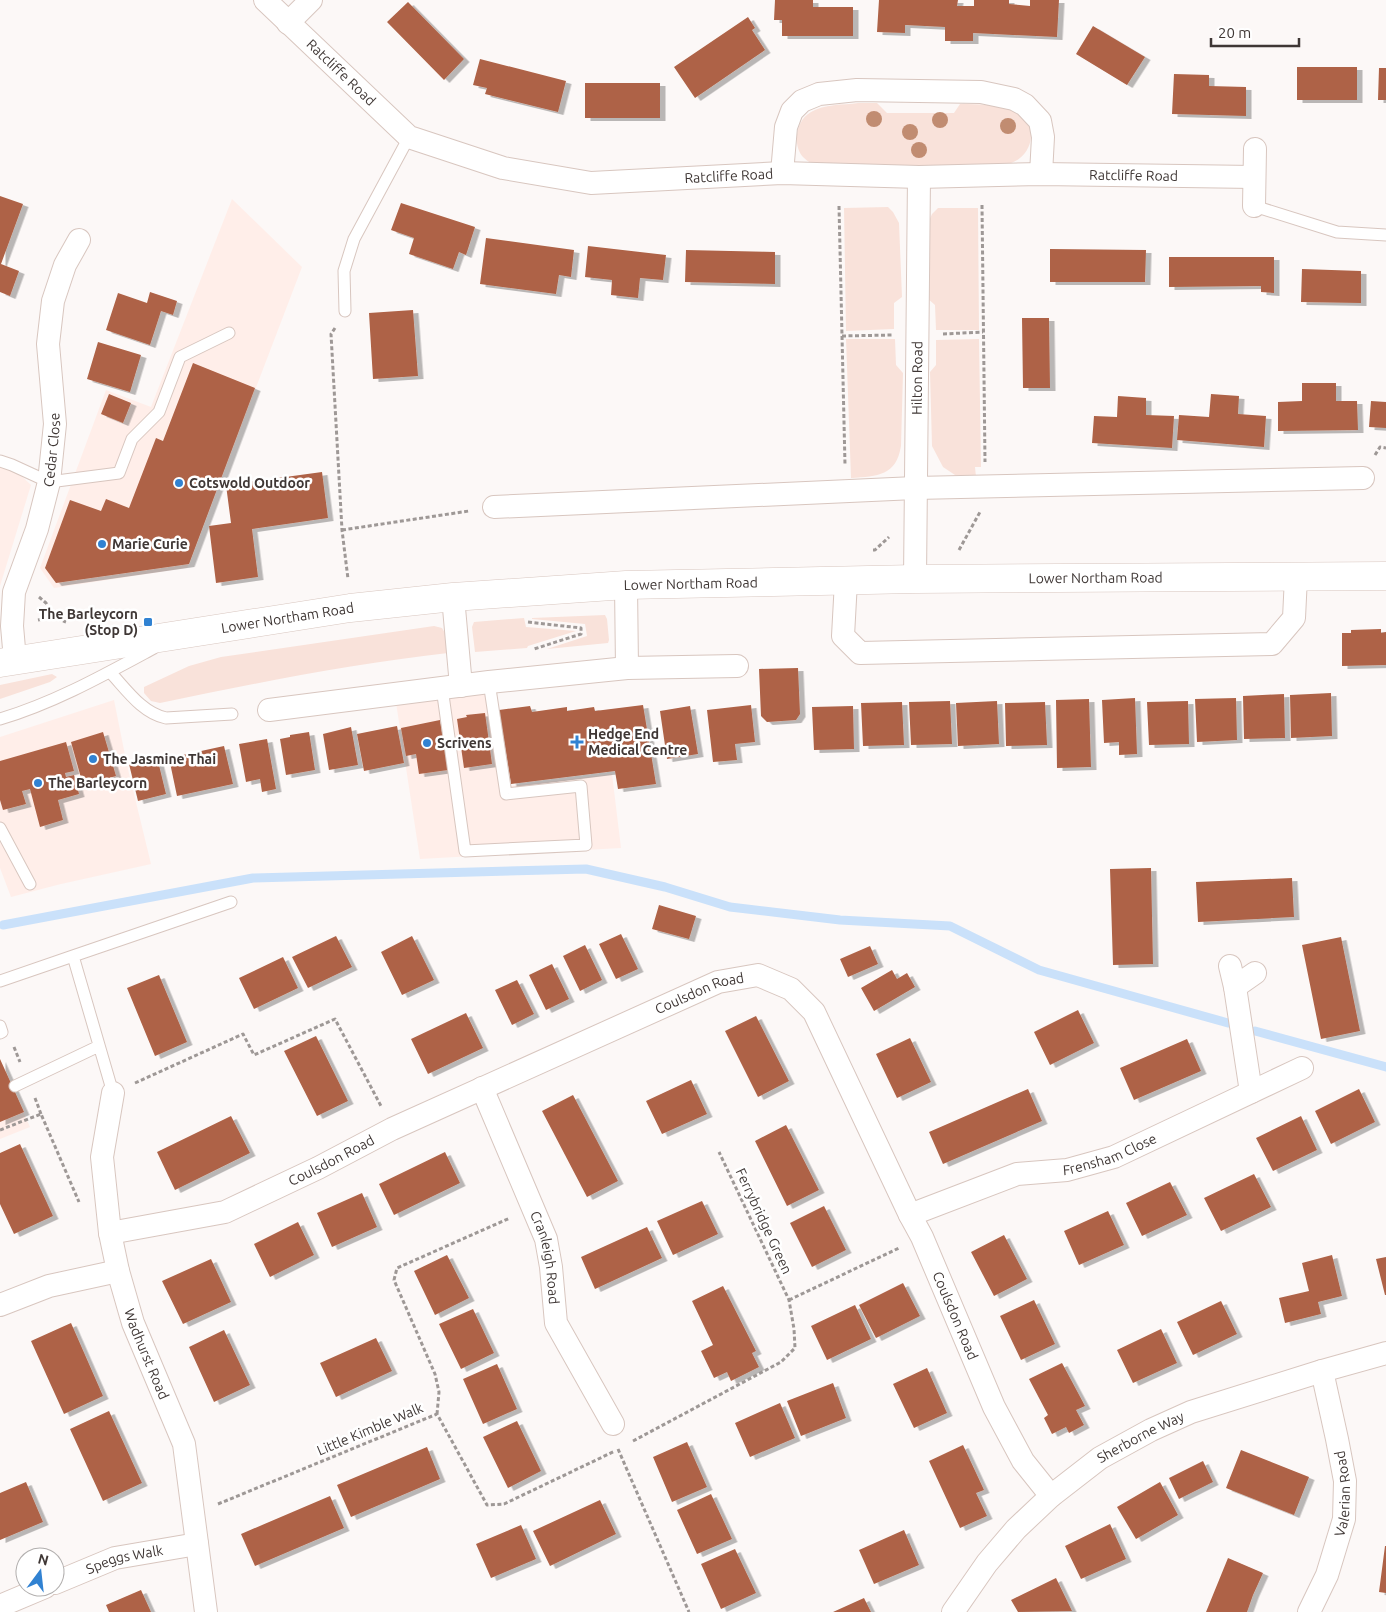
<svg xmlns="http://www.w3.org/2000/svg" width="1386" height="1612" viewBox="0 0 1386 1612" font-family="Ubuntu,sans-serif">
<defs>
<filter id="shadow"><feDropShadow dx="5.5" dy="3" stdDeviation="0" flood-color="#0004"/></filter>
</defs>
<rect width="100%" height="100%" fill="#fcf8f7"/>
<path fill="#ffeee9" d="M232 199 302 267 187 568 54 588 40 568 106 390 151 407Z
M0 463 12 467 31 485 0 586Z
M488 684 502 787 612 774 621 848 420 859 395 696Z
M114 700 127 765 151 864 61 884 11 897 0 868V737Z
M0 1059 30 1127 0 1139Z"/>
<path fill="#f9e2da" d="M858 103H877L887 113H954L960 104C979 104 1001 104 1018 113 1035 122 1035 146 1020 158 1015 162 1009 164 1002 166L821 167C814 165 808 162 803 157 792 145 796 120 811 112 824 104 843 105 858 103Z
M888 207 893 212 899 223 902 297 894 303V329L846 331 844 208Z
M938 208H978L979 330H936L935 305 927 298V225L932 214Z
M846 339H895L896 365 903 373 901 446C896 476 878 476 851 478Z
M979 339 981 467H975L976 477 955 475 943 467 932 446 930 372 936 365V340Z
M605 615 607 619 609 640 608 643 547 649 587 636 585 624 532 619V618Z
M524 618 526 627 576 631 528 646 527 648 475 652 472 627 474 622Z
M434 626 442 628 445 633 448 653C351 664 256 683 160 703L151 701 144 693V687L189 666 221 657Z
M52 674 57 677 50 682 0 699V685Z"/>
<g fill="none" stroke-linecap="round" stroke-linejoin="round">
<path stroke="#cae1fa" stroke-width="9" d="M3 925 253 878 586 869 665 887 730 907 840 920 950 926 1039 970 1228 1023
M1255 1031 1386 1067"/>
</g>
<path fill="#ae6246" filter="url(#shadow)" d="M775 0H813V7H853V36H782V20H774Z
M879 0H958L957 6H974V0H1009V4L1030 6V0H1059L1057 37 973 33V41H945V27L905 25V33L877 32Z
M408 2 464 59 444 80 387 22Z
M748 17 755 28 752 30 765 50 695 98 674 67Z
M1093 26 1145 57 1127 85 1076 54Z
M480 59 566 81 558 112 485 94 487 88 473 85Z
M1297 67H1357V100H1297Z
M1379 68H1386V100H1378Z
M1174 74 1209 75V86L1246 87V116L1172 114Z
M585 83H660V118H585Z
M0 196 23 204 1 264 19 271 10 296 0 292Z
M401 203 475 227 466 255 459 252 453 269 409 254 414 238 391 230Z
M486 238 574 250 571 277 559 275 556 294 480 284Z
M588 246 666 255 663 280 640 278 638 298 611 295 612 280 585 277Z
M1050 249 1146 250 1145 282H1050Z
M686 250 775 252V284L685 282Z
M1169 257H1274V293L1261 292V286L1169 287Z
M1302 269 1361 271V303L1301 302Z
M150 292 177 301 173 315 161 311 150 345 106 330 118 293 147 303Z
M413 310 418 376 373 379 369 313Z
M1022 318H1049L1050 388H1023Z
M98 342 141 355 130 392 87 379Z
M193 363 255 388 189 564 56 583 45 568 70 500 101 511 106 499 129 508 156 438 163 441Z
M1302 383H1336V401H1357L1358 430 1278 431V402L1302 401Z
M109 394 131 403 123 423 101 414Z
M1211 394 1239 396 1238 414 1266 416 1264 447 1177 440 1179 415 1209 417Z
M1118 396 1146 398V415L1174 416 1172 448 1092 443 1094 416 1117 417Z
M1371 401 1386 402V428L1369 427Z
M322 472 328 518 252 529 258 577 216 583 209 526 231 523 226 485Z
M1381 629V633L1386 632V665L1342 666V633H1351V630Z
M798 668 800 714 796 720 767 722 761 716 759 669Z
M1331 693 1332 736 1291 738 1290 695Z
M1284 694 1285 738 1244 739 1243 696Z
M1135 698 1137 754 1119 755V742L1104 743 1102 700Z
M1236 698 1237 740 1197 742 1195 699Z
M1089 699 1091 767 1057 768 1056 700Z
M950 701 952 744 911 745 909 702Z
M997 701 999 744 958 746 956 703Z
M1188 701 1189 744 1149 745 1147 702Z
M902 702 904 745 863 746 861 703Z
M1045 702 1047 745 1006 746 1005 703Z
M643 705 656 784 618 789 615 771 511 784 499 710 530 706 532 712 567 707V711L594 707 595 711Z
M751 705 755 742 735 744 737 760 713 762 707 710Z
M690 706 698 754 667 759 660 711Z
M853 706 854 749 814 750 812 707Z
M485 713 492 764 464 768 457 719 467 717 466 715Z
M440 720 448 770 419 774 416 754 406 756 401 728Z
M397 726 404 763 364 771 357 734Z
M351 727 358 765 329 770 323 734Z
M103 732 116 776 83 785 71 742Z
M309 732 315 770 286 775 280 739 290 737V735Z
M267 739 276 789 262 792 260 779 246 782 239 744Z
M66 742 74 771 65 773 66 777 74 775 79 794 58 800 63 820 40 827 30 789 22 791 26 804 3 810 0 800V761Z
M224 746 233 784 177 796 169 758Z
M157 757 166 794 138 801 129 764Z
M1151 868 1153 964 1113 965 1110 869Z
M1292 878 1294 917 1198 922 1196 882Z
M659 905 696 916 689 939 652 929Z
M621 934 638 969 616 979 599 944Z
M336 936 352 967 308 988 292 957Z
M412 936 434 980 402 995 381 952Z
M1341 937 1360 1031 1321 1039 1302 945Z
M585 945 602 980 580 991 563 956Z
M870 946 878 964 848 977 840 959Z
M283 957 298 988 254 1009 239 978Z
M552 964 569 999 546 1010 529 975Z
M892 970 897 979 907 973 915 987 874 1011 861 988Z
M159 975 187 1042 155 1056 127 988Z
M517 980 534 1014 512 1025 495 990Z
M1078 1010 1094 1043 1050 1065 1034 1032Z
M466 1013 483 1048 428 1074 411 1039Z
M756 1016 789 1081 758 1097 725 1031Z
M316 1036 348 1101 317 1116 284 1051Z
M910 1038 931 1082 897 1098 876 1054Z
M1187 1039 1201 1071 1134 1100 1120 1068Z
M0 1059 24 1112 0 1122Z
M691 1080 707 1114 662 1134 646 1101Z
M1028 1089 1042 1121 943 1164 929 1132Z
M1359 1089 1375 1122 1331 1144 1315 1111Z
M573 1095 618 1181 587 1197 542 1111Z
M231 1116 250 1153 175 1190 157 1152Z
M1301 1116 1317 1150 1273 1171 1256 1138Z
M786 1125 819 1190 787 1206 755 1141Z
M20 1144 53 1216 14 1234 0 1204V1153Z
M445 1152 460 1183 394 1215 379 1184Z
M1254 1174 1271 1207 1221 1231 1204 1198Z
M1170 1182 1187 1215 1142 1236 1126 1203Z
M362 1193 377 1227 332 1247 317 1213Z
M702 1201 718 1234 673 1255 657 1221Z
M824 1206 846 1250 812 1267 790 1223Z
M1108 1211 1124 1245 1079 1265 1064 1231Z
M298 1222 314 1255 270 1277 254 1244Z
M647 1227 662 1258 595 1289 581 1257Z
M1004 1235 1027 1279 994 1296 971 1252Z
M447 1255 469 1298 435 1315 414 1271Z
M1332 1255 1342 1296 1318 1302 1321 1314 1285 1323 1279 1298 1309 1291 1302 1263Z
M1386 1257V1295H1385L1376 1259Z
M211 1259 231 1302 183 1324 162 1281Z
M903 1283 920 1316 876 1338 859 1305Z
M723 1286 756 1351 752 1353 759 1367 731 1381 727 1372 714 1378 701 1351 713 1345 692 1301Z
M1034 1300 1055 1344 1021 1360 1000 1316Z
M1221 1301 1237 1334 1193 1355 1177 1322Z
M855 1305 871 1339 827 1360 811 1326Z
M473 1309 494 1353 461 1369 439 1324Z
M71 1323 103 1396 64 1414 31 1341Z
M1161 1329 1177 1363 1133 1383 1117 1350Z
M224 1330 250 1385 214 1402 189 1347Z
M376 1338 392 1371 336 1397 320 1363Z
M1062 1363 1085 1406 1076 1410 1084 1425 1069 1433 1066 1427 1052 1434 1044 1418 1048 1415 1029 1379Z
M497 1364 517 1409 483 1424 463 1379Z
M927 1368 947 1413 914 1428 893 1384Z
M833 1383 846 1418 801 1436 787 1401Z
M780 1403 795 1438 750 1457 735 1423Z
M109 1411 142 1483 103 1501 70 1429Z
M517 1421 541 1471 508 1488 483 1437Z
M687 1442 707 1487 672 1502 653 1457Z
M963 1445 984 1490 976 1493 987 1516 960 1528 929 1461Z
M427 1447 440 1479 351 1517 337 1485Z
M1241 1450 1309 1477 1294 1515 1226 1488Z
M1203 1461 1213 1482 1179 1499 1169 1478Z
M26 1482 43 1522 0 1540V1493Z
M1160 1482 1178 1515 1136 1539 1117 1507Z
M711 1494 732 1539 697 1554 677 1510Z
M330 1496 344 1528 255 1566 241 1534Z
M600 1500 616 1534 550 1566 533 1531Z
M1110 1524 1126 1559 1081 1579 1065 1546Z
M521 1525 536 1559 491 1578 476 1544Z
M904 1530 919 1565 874 1584 859 1550Z
M1385 1546H1386V1593L1379 1592Z
M735 1549 756 1593 721 1609 701 1564Z
M1228 1558 1263 1573 1253 1595 1247 1612H1206Z
M1056 1578 1072 1611 1018 1612 1011 1600Z
M141 1590 151 1612H109L106 1605Z
M864 1598 871 1612H833Z"/>
<g fill="none" stroke-linecap="round" stroke-linejoin="round">
<defs>
<path id="service" d="M1254 206 1337 232 1386 235
M345 311 344 271 354 239 409 137
M0 461 12 465 49 482 119 473 132 439 159 412 180 357 229 333
M110 672C126 689 142 713 166 718L232 714
M442 688 465 851 586 845 581 786 506 794 489 682
M0 719C54 703 104 675 154 648
M0 828 30 884
M0 981 73 956
M0 1026 2 1032 0 1033
M15 1086 99 1046
M113 1093 73 956 231 902"/>
<g id="minor">
<path id="s1" d="M265 0 409 137 503 168 591 183 782 173 919 177 1041 174 1254 177"/>
<path d="M288 23 311 0"/>
<path d="M782 173 786 127 792 111 802 101 819 94 857 90 981 92 1014 99 1025 105 1040 121 1043 137 1041 174"/>
<path d="M1254 206 1255 149"/>
<path d="M494 507 915 488 1363 478"/>
<path id="s2" d="M915 579 919 177"/>
<path d="M846 581 843 636 860 653 1272 644 1294 618 1296 577"/>
<path d="M626 585 627 668"/>
<path d="M453 597 461 686"/>
<path id="s3" d="M15 660 12 626 14 592 37 529 49 482 55 424 48 344 53 301 65 265 79 240"/>
<path d="M269 710 489 682 627 668 737 666"/>
<path d="M1230 966 1235 987 1251 1092"/>
<path d="M1235 987 1255 973"/>
<path id="s4" d="M482 1088 546 1239 551 1267 556 1323 613 1424"/>
<path id="s5" d="M113 1093 102 1157 110 1233 118 1271 133 1323 184 1444 206 1612"/>
<path id="s6" d="M910 1215 1017 1174 1067 1170 1114 1157 1302 1068"/>
<path id="s7" d="M110 1233 225 1212 318 1168 392 1129 718 982 758 975 791 989 814 1012 910 1215 922 1237 994 1407 1023 1461 1051 1496"/>
<path d="M0 1305 49 1286 118 1271"/>
<path id="s8" d="M55 1583 115 1558 197 1544"/>
<path d="M0 1606 45 1587"/>
<path id="s9" d="M953 1612 987 1563 1016 1529 1051 1496 1100 1458 1151 1430 1191 1412 1322 1371 1386 1353"/>
<path id="s10" d="M1309 1612 1327 1575 1344 1519 1345 1481 1337 1439 1322 1371"/>
</g>
<g id="secondary">
<path id="s11" d="M0 663 350 608 453 597 626 585 915 579 1386 576"/>
</g>
</defs>
<use href="#service" stroke="#d8c6bf" stroke-width="13"/>
<use href="#minor" stroke="#d8c6bf" stroke-width="24"/>
<use href="#secondary" stroke="#d8c6bf" stroke-width="29"/>
<path stroke="#9e9896" stroke-width="3" stroke-dasharray="4 2.5" stroke-linecap="butt" d="M982 205 985 462
M839 206 845 465
M335 328 331 334 342 530 348 579
M943 334 983 332
M842 336 892 335
M1375 455 1380 447 1386 448
M342 530 469 511
M873 550H875L889 537
M959 550 980 512
M39 597 46 603 53 617
M38 620 53 617 66 622
M528 622 581 628V634L534 649
M14 1047 20 1062
M135 1083 243 1034 254 1055 335 1019 381 1106
M35 1098 41 1114
M0 1130 41 1114 79 1202
M789 1300 899 1248
M437 1414 439 1392 435 1374 394 1280 397 1268 510 1218
M633 1441 781 1362 795 1348 794 1329 789 1300 719 1152
M618 1449 689 1612
M218 1504 437 1414 487 1505 504 1504 615 1451"/>
<use href="#service" stroke="#fff" stroke-width="11"/>
<use href="#minor" stroke="#fff" stroke-width="22"/>
<use href="#secondary" stroke="#fff" stroke-width="28"/>
</g>
<g fill="#c18c71">
<circle cx="874" cy="119" r="8"/>
<circle cx="940" cy="120" r="8"/>
<circle cx="1008" cy="126" r="8"/>
<circle cx="910" cy="132" r="8"/>
<circle cx="919" cy="150" r="8"/>
</g>
<g fill="#3182d2" stroke="#fff" stroke-width="2">
<circle cx="179" cy="483" r="5"/>
<circle cx="102" cy="544" r="5"/>
<rect x="143" y="617" width="10" height="10" rx="2.5"/>
<path d="M574.5 734.5h5v5h5v5h-5v5h-5v-5h-5v-5h5z"/>
<circle cx="427" cy="743" r="5"/>
<circle cx="93" cy="759" r="5"/>
<circle cx="38" cy="783" r="5"/>
</g>
<g text-anchor="middle" stroke-width="5" stroke-linejoin="round" paint-order="stroke">
<g font-size="14" fill="#3f3735" stroke="#fff">
<text dy="5" stroke="none"><textPath href="#s1" startOffset="105">Ratcliffe Road</textPath></text>
<text dy="5" stroke="none"><textPath href="#s1" startOffset="930">Ratcliffe Road</textPath></text>
<text dy="5" stroke="none"><textPath href="#s1" startOffset="525">Ratcliffe Road</textPath></text>
<text dy="5" stroke="none"><textPath href="#s2" startOffset="201">Hilton Road</textPath></text>
<text dy="5" stroke="none"><textPath href="#s3" startOffset="216">Cedar Close</textPath></text>
<text dy="5" stroke="none"><textPath href="#s11" startOffset="1101">Lower Northam Road</textPath></text>
<text dy="5" stroke="none"><textPath href="#s11" startOffset="696">Lower Northam Road</textPath></text>
<text dy="5" stroke="none"><textPath href="#s11" startOffset="291">Lower Northam Road</textPath></text>
<text dy="5" stroke="none"><textPath href="#s7" startOffset="640">Coulsdon Road</textPath></text>
<text dy="5" stroke="none"><textPath href="#s6" startOffset="210">Frensham Close</textPath></text>
<text dy="5" stroke="none"><textPath href="#s7" startOffset="235">Coulsdon Road</textPath></text>
<text transform="translate(764 1221) rotate(65)" y="5">Ferrybridge Green</text>
<text dy="5" stroke="none"><textPath href="#s4" startOffset="182">Cranleigh Road</textPath></text>
<text dy="5" stroke="none"><textPath href="#s7" startOffset="1105">Coulsdon Road</textPath></text>
<text dy="5" stroke="none"><textPath href="#s5" startOffset="268">Wadhurst Road</textPath></text>
<text transform="translate(370 1429) rotate(-23)" y="5">Little Kimble Walk</text>
<text dy="5" stroke="none"><textPath href="#s9" startOffset="260">Sherborne Way</textPath></text>
<text dy="5" stroke="none"><textPath href="#s10" startOffset="125">Valerian Road</textPath></text>
<text dy="5" stroke="none"><textPath href="#s8" startOffset="74">Speggs Walk</textPath></text>
</g>
<g font-size="14" font-weight="bold" fill="#3f3735" stroke="#fff" text-anchor="start">
<text x="189" y="488">Cotswold Outdoor</text>
<text x="112" y="549">Marie Curie</text>
<text x="138" y="619" text-anchor="end">The Barleycorn<tspan x="138" dy="16">(Stop D)</tspan></text>
<text x="588" y="739">Hedge End<tspan x="588" dy="16">Medical Centre</tspan></text>
<text x="437" y="748">Scrivens</text>
<text x="103" y="764">The Jasmine Thai</text>
<text x="48" y="788">The Barleycorn</text>
</g>
</g>
<g transform="translate(40 1572) rotate(15)"><circle r="24" fill="#ffffff" stroke="#b2afae"/>
<path d="M0-4L9 19L0 12L-9 19Z" fill="#3182d2"/>
<text y="-8" font-size="14" font-weight="bold" text-anchor="middle" fill="#3f3735">N</text>
</g>
<path d="M1211 38v8h88v-8" fill="none" stroke="#3f3735" stroke-width="2.5"/>
<text x="1218" y="38" font-size="15" fill="#3f3735" stroke="#ffffff" stroke-width="4" paint-order="stroke">20 m</text>
</svg>
